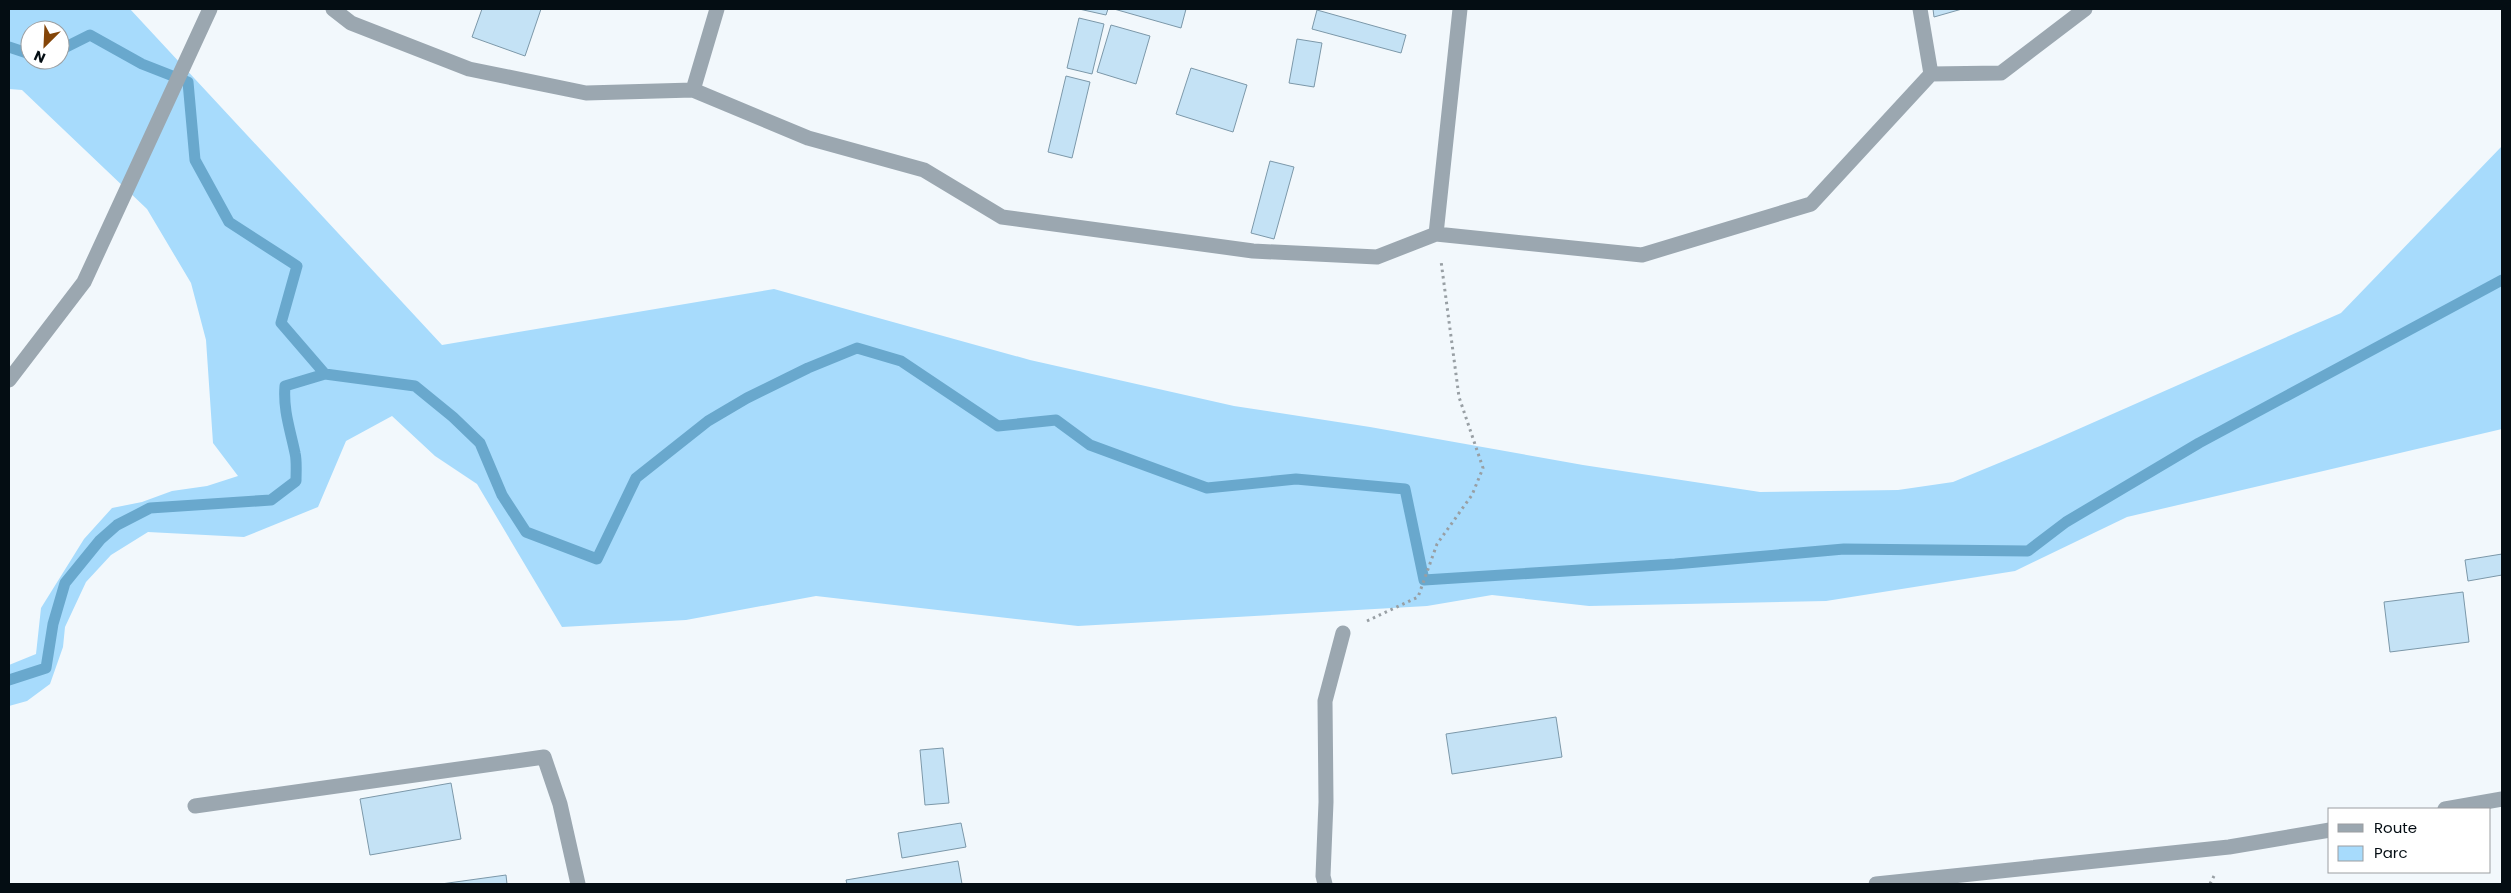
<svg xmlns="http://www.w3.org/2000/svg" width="2511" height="893" viewBox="0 0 2511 893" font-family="Poppins,sans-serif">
<rect width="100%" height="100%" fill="#f2f8fc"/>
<path fill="#a7dbfc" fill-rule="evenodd" d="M9 9H130L442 345 774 289 1030 360 1234 406 1370 427 1583 465 1760 492 1898 490 1953 482 2040 446 2341 313 2502 146V429L2127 517 2015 571 1826 601 1589 606 1492 595 1427 606 1078 626 816 596 686 620 562 627 477 484 435 456 392 416 346 441 318 507 244 537 148 532 111 555 86 582 65 627 63 647 50 684 27 701 9 706V665L36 654 41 608 84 539 112 508 142 502 172 491 207 486 238 476 213 443 206 340 191 283 147 209 22 90 9 89ZM30 30H60V60H30Z"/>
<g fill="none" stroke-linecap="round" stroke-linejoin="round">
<path stroke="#69a8cd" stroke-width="11" d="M9 47 30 54
M60 50 90 35 142 64 188 82 195 160 229 222 297 266 281 323 325 374 415 386 453 417 480 443 502 495 526 532 597 559 636 478 708 421 747 398 808 368 857 348 901 361 998 426 1056 420 1090 445 1207 488 1296 479 1405 489 1424 580 1675 564 1844 549 2028 551 2066 522 2199 443 2502 280
M9 680 46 668 53 624 65 583 100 540 117 525 150 508 271 500 296 481C296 472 297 461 295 453 290 429 283 410 285 386L325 374"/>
</g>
<path fill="#c4e2f5" stroke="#7c98a9" d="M482 9H541L525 56 472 37Z
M1079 9H1108L1106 15Z
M1114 9H1186L1181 28Z
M1933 9H1962L1934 17Z
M1317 10 1406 35 1401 53 1312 29Z
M1079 18 1104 24 1092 74 1067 68Z
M1111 25 1150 36 1136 84 1097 72Z
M1297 39 1322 43 1314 87 1289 83Z
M1191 68 1247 85 1233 132 1176 114Z
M1066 76 1090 82 1072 158 1048 152Z
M1270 161 1294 167 1274 239 1251 233Z
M2502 554V575L2468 581 2465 560Z
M2463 592 2469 642 2390 652 2384 602Z
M1556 717 1562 757 1452 774 1446 734Z
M943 748 949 803 925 805 920 750Z
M451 783 461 839 370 855 360 799Z
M961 823 966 847 902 858 898 833Z
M958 861 962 884H847L846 880Z
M506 875 507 884H441Z"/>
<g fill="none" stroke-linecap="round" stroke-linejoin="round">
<path stroke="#989fa4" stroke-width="3" stroke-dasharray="2.5 4" stroke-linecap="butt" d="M1367 621 1418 597 1437 544 1472 495 1483 468 1459 397 1441 261
M2210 884 2214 876"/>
<path stroke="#9ba7b0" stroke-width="15" d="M333 9 351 23 469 69 586 93 693 90 808 138 924 170 1002 217 1253 251 1377 257 1436 234 1642 255 1811 204 1931 74 2001 73 2085 9
M1920 9 1931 74
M693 90 717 9
M1436 234 1460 9
M9 380 84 282 210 9
M195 806 544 757 560 804 578 884
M2445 809 2502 799
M1325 884 1323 876 1326 802 1325 701 1343 633
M1876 884 2229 847 2330 830"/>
</g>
<rect width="2511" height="893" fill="none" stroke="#040d13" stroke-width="20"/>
<rect x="2328" y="808" width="162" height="65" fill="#ffffff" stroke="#9b9ea1"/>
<rect x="2338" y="824" width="25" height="8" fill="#9ba7b0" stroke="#9b9ea1"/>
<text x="2374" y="833" font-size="15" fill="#040d13">Route</text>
<rect x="2338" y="846" width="25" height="15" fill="#a7dbfc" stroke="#9b9ea1"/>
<text x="2374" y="858" font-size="15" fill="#040d13">Parc</text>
<g transform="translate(45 45) rotate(204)"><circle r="24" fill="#ffffff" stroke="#9b9ea1"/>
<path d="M0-4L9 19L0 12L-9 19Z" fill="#844508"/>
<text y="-8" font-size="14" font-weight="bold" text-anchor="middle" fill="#040d13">N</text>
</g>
</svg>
